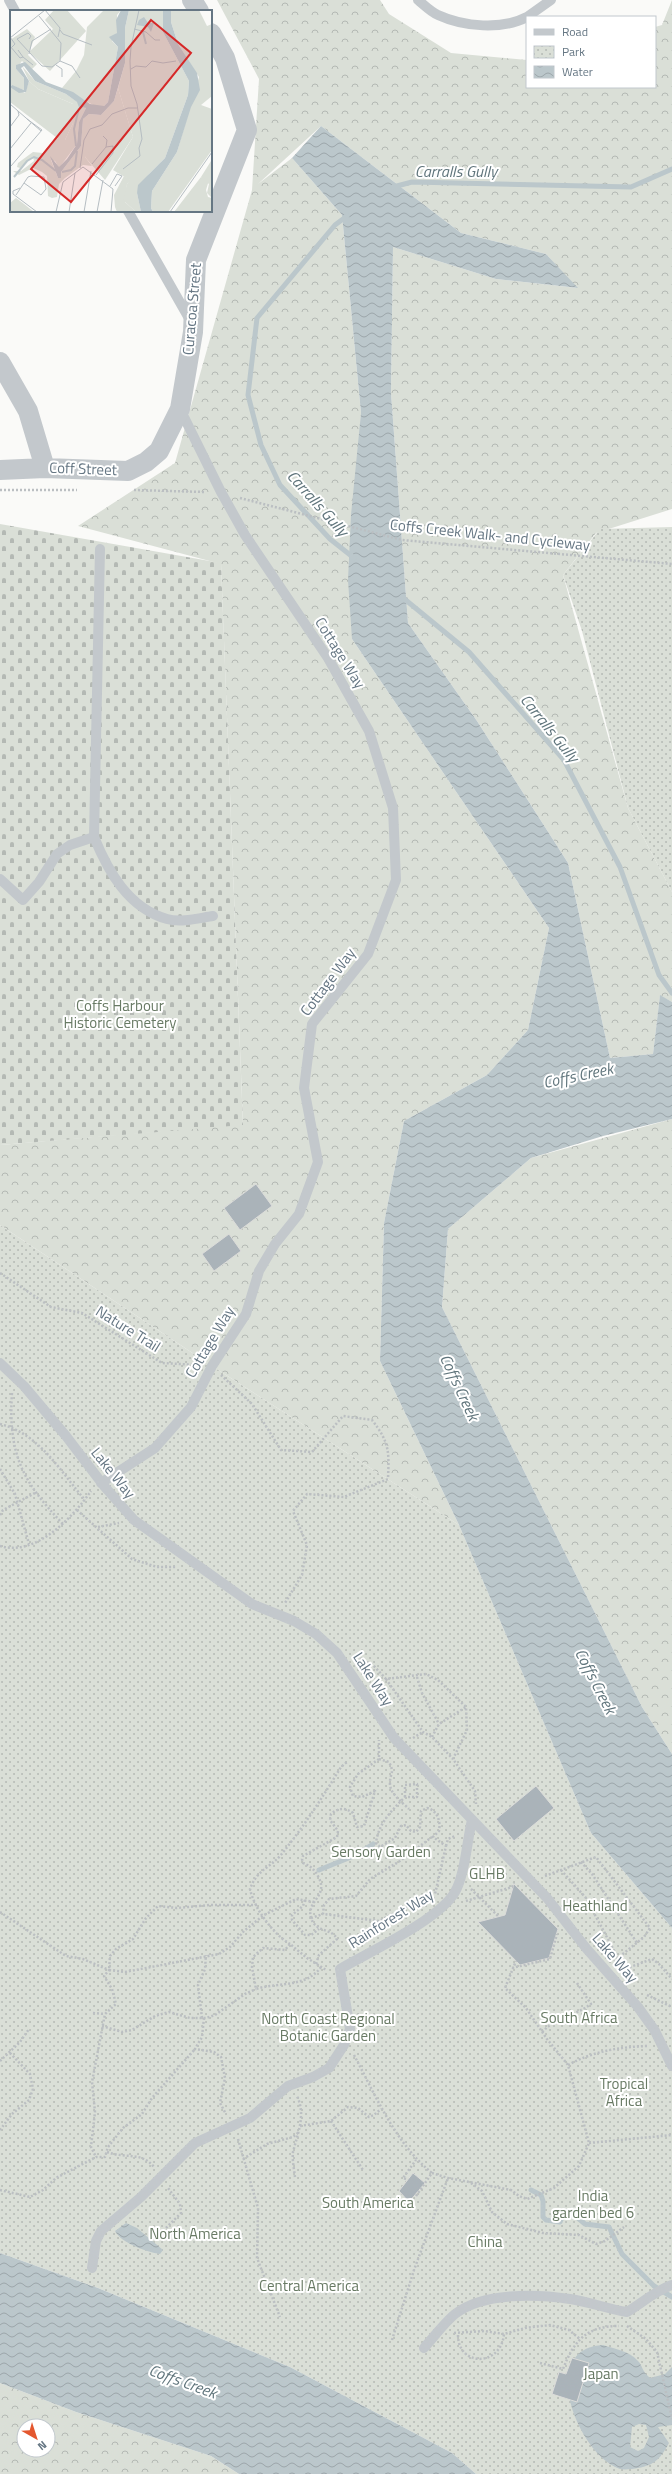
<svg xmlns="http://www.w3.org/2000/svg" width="672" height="2474" viewBox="0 0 672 2474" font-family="'Titillium Web',sans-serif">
<defs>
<pattern id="forest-crowns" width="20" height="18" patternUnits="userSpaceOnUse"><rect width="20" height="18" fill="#dadfd7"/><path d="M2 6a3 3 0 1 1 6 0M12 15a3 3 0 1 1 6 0" fill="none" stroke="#b4b9b4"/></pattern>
<pattern id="cemetery-stones" width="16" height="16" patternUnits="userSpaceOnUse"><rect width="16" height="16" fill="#dadfd7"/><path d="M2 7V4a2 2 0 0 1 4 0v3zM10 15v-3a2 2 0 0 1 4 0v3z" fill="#b4b9b4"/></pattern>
<pattern id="park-dots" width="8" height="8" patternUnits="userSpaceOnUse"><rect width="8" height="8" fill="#dadfd7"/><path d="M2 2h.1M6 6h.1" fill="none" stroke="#b4b9b4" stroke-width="1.8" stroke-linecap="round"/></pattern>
<pattern id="water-waves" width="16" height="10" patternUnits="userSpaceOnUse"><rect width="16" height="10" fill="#bbc7cb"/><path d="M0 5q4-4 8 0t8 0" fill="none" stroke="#9ca6aa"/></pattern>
</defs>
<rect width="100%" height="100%" fill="#fafaf8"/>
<path fill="url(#forest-crowns)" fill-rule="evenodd" d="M217 0H380L389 14 451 53 527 60V87H655V27L662 25 672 0V509L596 533 563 575 628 808 672 892V1002L660 996 653 1054 610 1058 568 863 477 721 408 623 391 393 393 247 496 279 577 288 546 254 461 233 321 126 258 184 292 158 342 215 361 413 352 639 549 928 528 1030 487 1075 404 1121 384 1223 380 1361 459 1525 212 1366 0 1225V1145L243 1124 221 564 78 526 175 463 252 190 259 79Z
M672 1119V1754L642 1707 442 1307 448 1229 531 1158Z
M0 2383 76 2412 211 2456 239 2474H0ZM24 2426H48V2450H24Z"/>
<path fill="url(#cemetery-stones)" d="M0 524 221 563 243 1125 0 1145Z"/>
<path fill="url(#park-dots)" d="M672 527V892L628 808 582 631 563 575 600 529Z
M0 1225 212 1366 459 1525 591 1833 672 1928V2474H476L452 2453 290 2367 98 2288 0 2253Z"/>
<path fill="url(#water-waves)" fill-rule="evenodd" d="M321 126 461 233 546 254 578 288 496 279 393 247 391 393 408 623 477 721 568 863 610 1058 653 1054 660 995 672 1002V1119L603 1136 531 1158 448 1229 442 1307 642 1707 672 1754V1928L591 1833 459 1525 380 1361 384 1223 404 1121 487 1075 528 1030 549 928 352 639 348 580 351 515 361 413 342 215 292 158Z
M126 2223 137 2228 163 2250 160 2254C147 2252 121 2243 115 2231Z
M0 2253 98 2288 290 2367 452 2453 476 2474H239L211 2456 76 2412 0 2383Z
M603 2345C615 2349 629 2351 638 2361 643 2366 641 2370 650 2378L665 2374 672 2367V2425L658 2427 669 2443C661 2458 655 2465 638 2468 633 2469 625 2470 620 2469 578 2456 536 2348 603 2345ZM639 2424 646 2425 649 2437 644 2448 638 2451 630 2447 632 2427Z"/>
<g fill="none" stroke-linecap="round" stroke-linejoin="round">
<path stroke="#bbc7cb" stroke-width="5" d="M393 187 412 182 631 187 672 169
M347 216 335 225 257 318 248 395 261 445 280 485 330 539 354 558
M402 597 469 652 564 760 620 867 659 975 672 993
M319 1870 356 1855 373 1844
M531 2190 541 2195 543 2201V2217L546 2220 560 2222 565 2211 573 2214 585 2224 609 2227 622 2254 654 2286 672 2297"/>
</g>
<path fill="#aab3b9" stroke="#dcdcda" d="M256 1184 272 1206 240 1230 224 1208Z
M229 1234 241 1251 214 1271 202 1254Z
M536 1786 554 1808 514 1841 496 1819Z
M514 1884 558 1929 549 1958 520 1965 478 1922 505 1915Z
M413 2173 425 2183 409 2202 399 2191Z
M572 2358 589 2363 577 2402 552 2394 559 2372 566 2374Z"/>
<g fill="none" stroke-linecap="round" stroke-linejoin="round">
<path stroke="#bbbfc2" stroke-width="2.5" stroke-dasharray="2 2" stroke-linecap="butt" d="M0 490H77
M134 490 205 492
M240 498 402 540 672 564
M0 1273 51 1307 82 1313 162 1363 198 1365
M221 1375 252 1404 281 1450 312 1452 343 1416 372 1420C390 1443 389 1452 388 1479L344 1497 307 1494 293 1511 307 1545 302 1575 285 1603
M12 1393C8 1454 22 1481 63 1524
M0 1424C40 1434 60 1471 85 1500
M0 1469 15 1494 29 1544
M77 1510 132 1559 157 1567H176
M0 1515 3 1510 35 1493
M98 1527 119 1523
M0 1546C36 1557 73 1517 91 1491
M356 1657 373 1665 386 1679 426 1674 438 1680 466 1707 467 1730 453 1759 475 1791 476 1804
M417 1677 422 1693 439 1724
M386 1679 423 1732 432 1737 453 1759
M432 1737 439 1724 466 1707
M413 1738 423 1732
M379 1759 389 1762C395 1774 390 1772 390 1783 389 1793 403 1803 409 1809
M405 1797V1785L417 1784V1797H405C392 1810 378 1824 376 1843L380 1847 395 1838 401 1826 406 1825 411 1831 416 1832 420 1827 421 1811 427 1808C437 1810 441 1821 439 1831L433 1837 446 1846 435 1894
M446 1846 448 1839 455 1836
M581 1862 592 1874 637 1943
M561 1870 586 1898 618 1958
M545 1876 596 1857 650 1928 644 1937 614 1961
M471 1889 499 1917
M305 1900 303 1906 292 1915V1920L305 1935H311L319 1929
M466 1901 512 1887 514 1883
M257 1905H210L177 1908 158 1906 146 1918 133 1939 116 1949 110 1956 109 1970 125 1972 219 1954 230 1947 244 1931 264 1915 296 1899 314 1902
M424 1906 422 1902H416L379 1921 323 1914 324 1905 329 1899 356 1896 370 1879 400 1861 432 1837
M0 1912 66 1956 83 1959 109 1970 104 1976 112 1989 116 2004 105 2014 92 2082 95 2112 91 2147 96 2157
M311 1918 323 1914
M290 1944C273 1934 254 1908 250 1889 257 1870 268 1869 280 1856 303 1828 322 1798 341 1767L347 1762
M316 1964 319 1955 337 1939C332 1928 316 1933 311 1918 306 1901 328 1897 319 1878 315 1870 311 1866 303 1863L302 1859 303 1856 337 1837 338 1831 330 1820 331 1814C338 1808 345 1807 353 1813L357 1827 364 1826 375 1791 362 1797 353 1796 350 1787 358 1774 379 1759V1740
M321 1967C306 1988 278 1982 256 1989L252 1967 253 1957 263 1948 285 1950 290 1944 307 1958 326 1970
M512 1968 550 1959 557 1934
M622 1970 652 1959 659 1964 672 1979
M647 1995 672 2007
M93 2013 105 2014
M202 2018 198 1985 205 1969 206 1955
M204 2018 202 2037 195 2049 214 2052 221 2057 225 2078 220 2103 226 2114
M102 2026 122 2032 132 2030 155 2016 169 2012 190 2018H206L215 2015 245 1994 256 1989
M542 2032C559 2015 573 2017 591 2004L577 1983
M354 2055C376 2096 395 2143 432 2173
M0 2061 20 2042 29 2029
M568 2065C594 2051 619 2047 648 2046
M331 2121 363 2170
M300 2126 331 2121 348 2107 358 2108 369 2117 374 2115 381 2109
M0 2130 12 2114 29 2100 33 2089 30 2074 10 2053
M238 2139 258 2208 257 2258 280 2317
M589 2143 672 2135
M107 2152C125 2159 141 2151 154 2167
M243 2159 267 2144 293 2137 299 2132
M295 2177C294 2169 292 2159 293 2152 298 2132 306 2115 297 2096
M406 2179 403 2178 416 2160
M471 2183 482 2191 492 2212 507 2224 543 2233 579 2235 596 2244 605 2241 624 2227
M0 2190 30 2197 43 2190 56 2178 96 2157H105L108 2147 123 2128 142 2114 152 2098 195 2049
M416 2196 432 2173 448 2178 511 2190 519 2196 527 2199 554 2188 579 2166 589 2143 568 2065 547 2039 526 2008 505 1988 516 1961
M166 2228 181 2213 180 2204 168 2188
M627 2326 646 2339 657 2352 672 2419
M454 2333 484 2331 504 2334 525 2328 550 2325 569 2330 580 2339
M458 2335C458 2367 501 2367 504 2334
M392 2340 414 2270 448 2178
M540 2363 563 2369C574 2341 586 2326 619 2326"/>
<path stroke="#c3c8cc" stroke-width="10" d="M9 0 15 11
M418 0C424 5 431 12 438 15 464 27 502 30 527 17
M527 17 551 0
M128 211 190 320
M94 837C108 871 128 908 167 919 181 923 199 918 213 916
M0 879 23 900 39 882 57 854 70 845 94 837 100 549
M0 1363 24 1386 66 1436 104 1486 134 1520 252 1604 294 1621 316 1634 337 1653 394 1738 547 1898 586 1948 638 2007 655 2031 672 2066
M101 1483 155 1448 191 1407 212 1366 246 1314 259 1271 275 1244 299 1214 318 1162 304 1088 312 1024 368 954 396 880 393 808 369 731 328 658 245 535 221 492 180 409
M92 2268 96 2241 101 2231 141 2197 195 2143 250 2118 288 2086 313 2077 329 2068 344 2045 350 2029 340 1969C369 1952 439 1920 455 1892 465 1874 467 1841 472 1820
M424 2348C434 2337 444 2323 455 2314 483 2292 537 2294 570 2299 590 2302 608 2309 627 2312 642 2303 655 2291 672 2285"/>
<path stroke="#c3c8cc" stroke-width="20" d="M192 0 199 11
M0 362 28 411 45 468
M0 470 45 468 128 471 146 462 159 451 180 409 193 332 196 260 247 130 225 58 211 33"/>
</g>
<g text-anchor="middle" stroke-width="4" stroke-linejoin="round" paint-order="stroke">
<g font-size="15" fill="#657683" stroke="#fff">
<text transform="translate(192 309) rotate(-85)" y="5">Curacoa Street</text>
<text transform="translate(83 469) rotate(2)" y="5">Coff Street</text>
<text transform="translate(490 535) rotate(6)" y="5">Coffs Creek Walk- and Cycleway</text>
<text transform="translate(340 653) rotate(58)" y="5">Cottage Way</text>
<text transform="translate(328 982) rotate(-53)" y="5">Cottage Way</text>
<text transform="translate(128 1329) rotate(32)" y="5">Nature Trail</text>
<text transform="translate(210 1342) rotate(-59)" y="5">Cottage Way</text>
<text transform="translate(113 1473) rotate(51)" y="5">Lake Way</text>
<text transform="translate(373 1679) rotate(57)" y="5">Lake Way</text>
<text transform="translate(391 1919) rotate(-32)" y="5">Rainforest Way</text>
<text transform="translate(615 1958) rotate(49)" y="5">Lake Way</text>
</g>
<g font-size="15" fill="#687a64" stroke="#fff">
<text x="120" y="1011">Coffs Harbour<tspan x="120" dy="17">Historic Cemetery</tspan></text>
<text x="381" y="1857">Sensory Garden</text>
<text x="487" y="1879">GLHB</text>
<text x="595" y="1911">Heathland</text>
<text x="579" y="2023">South Africa</text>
<text x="328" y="2024">North Coast Regional<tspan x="328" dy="17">Botanic Garden</tspan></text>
<text x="624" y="2089">Tropical<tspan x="624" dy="17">Africa</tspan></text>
<text x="593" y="2201">India<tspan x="593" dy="17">garden bed 6</tspan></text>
<text x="368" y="2208">South America</text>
<text x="195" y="2239">North America</text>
<text x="485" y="2247">China</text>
<text x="309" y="2291">Central America</text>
<text x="601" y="2379">Japan</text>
</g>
<g font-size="16" font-style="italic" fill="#60757c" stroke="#fff">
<text x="456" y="177">Carralls Gully</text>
<text transform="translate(318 503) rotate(48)" y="6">Carralls Gully</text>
<text transform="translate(550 728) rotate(51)" y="6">Carralls Gully</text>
<text transform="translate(578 1075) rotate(-12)" y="6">Coffs Creek</text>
<text transform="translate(460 1387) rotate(65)" y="6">Coffs Creek</text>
<text transform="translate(596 1681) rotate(63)" y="6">Coffs Creek</text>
<text transform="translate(183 2381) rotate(20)" y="6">Coffs Creek</text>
</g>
</g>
<g transform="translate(10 10)">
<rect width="202" height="202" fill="#fafaf8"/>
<path d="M201 151 202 152V188L197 183 199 174 191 167Z" fill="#dadfd7"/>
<path d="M94 0H111L107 5V23L102 31 108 37 98 92 94 96H85L52 78 66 61 74 45 77 17ZM161 0H189L197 16 202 14V86L191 95 202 99V140L158 202H143L141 198 142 181 167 142 189 67 168 34 161 12ZM12 56 25 71 56 84 76 98 69 112 67 134 49 158 45 151 41 150 48 168H51V162L71 136 73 109 79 104 91 105 104 91 108 78 123 127 75 147 82 156 73 155 55 168 49 174 47 187 42 188 38 186 37 166 32 162 23 158 9 165 3 161H11L24 151 23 147 10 158 7 157 8 153 23 142 33 143 45 128 55 130 63 113V94L28 79 19 71ZM114 166 121 170 117 174 115 192 126 202H107L105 197 104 185ZM191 167 199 170 196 180 198 187 202 188V202H164Z" fill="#dadfd7"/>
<path d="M151 152 140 162 127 183 131 202H126L113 190 117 174 126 162Z" fill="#dadfd7"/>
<path d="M101 112 123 127 95 170 75 147Z" fill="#dadfd7"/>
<path d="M44 0H57L76 21 40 61 19 42 18 45 27 54 21 60 12 51 6 59 14 68V80L0 75V30L17 19 25 27 19 42 43 19 35 10ZM119 0H153V22L179 71 178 85 155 148 128 175 103 160 123 127 108 78 115 53V18ZM19 71 28 79 63 94V113L55 130 51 131 0 92V77L15 83ZM6 188 14 194 24 202H0V193Z" fill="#dadfd7"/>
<path d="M111 0H119L115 18V53L104 91 91 105 79 104 73 109 71 136 51 162V168H48L40 146 49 157 57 149 67 134 69 112 76 98 73 97 70 100 67 92 56 84 25 71 14 56 11 58 19 71 16 82 9 83 0 77 2 75 14 80V68L6 59V55L15 52 36 72 63 82 80 94 94 96 98 92 108 37 99 27 107 23 106 10ZM153 0H161V12L168 34 187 63 190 80 181 97 167 142 142 181 141 198 143 202H131L127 183 128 175 155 148 178 85 179 71 153 22ZM134 7 138 13H144L141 22 138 17 127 15 129 10Z" fill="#bbc7cb"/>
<path fill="none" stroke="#bbc7cb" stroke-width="2" d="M133 22 136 34M66 136 64 119 69 98M52 162 61 160 65 156 67 141M4 167 17 151 24 147 32 150 46 161"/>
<path fill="none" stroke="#b5bdc2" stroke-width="1" d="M35 0 50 18 48 27M124 19 136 22 145 30H150M50 20 53 24 82 35M0 27 5 34 2 37M0 28 35 0M19 29 21 26 18 23 7 29 32 56 42 57 50 51 51 33 29 6M0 36 10 48 13 47 8 40M19 44 22 31 41 19M13 47 23 55M50 51 62 56 70 68M46 55 52 59V67M121 59 126 56 136 57 142 51 153 53 166 51M0 94 8 101 9 105 0 117M8 101 31 121M93 126 97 130 96 137M0 139 21 113M82 154 96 137 103 136V143L86 165M1 156 32 120 17 109M70 158 74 130 80 119 92 115 102 104 118 98H127M113 159 130 146 129 138 132 129 127 94 121 76 120 51 121 37 129 0M100 176 107 164 112 166 105 176M10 178 3 181V184L27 202M6 185 18 167 21 166 34 167 36 179 31 185 14 173M46 202 53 172 73 157 103 179 101 202M59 202 65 163M74 202 81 161M87 202 93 170M160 202 202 142"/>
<path fill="#d62828" fill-opacity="0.15" stroke="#d62828" stroke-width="2" d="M141 10 181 43 61 192 21 159Z"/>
<rect width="202" height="202" fill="none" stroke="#657683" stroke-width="2"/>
</g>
<rect x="526" y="16" width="130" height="72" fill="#ffffff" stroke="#c1c8cd"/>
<rect x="534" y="29" width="20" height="6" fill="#c3c8cc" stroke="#c1c8cd"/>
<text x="562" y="36" font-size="12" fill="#657683">Road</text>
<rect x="534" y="46" width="20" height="12" fill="url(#park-dots)" stroke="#c1c8cd"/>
<text x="562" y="56" font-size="12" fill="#657683">Park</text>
<rect x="534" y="66" width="20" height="12" fill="url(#water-waves)" stroke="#c1c8cd"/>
<text x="562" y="76" font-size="12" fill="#657683">Water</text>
<g transform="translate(36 2438) rotate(141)"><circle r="19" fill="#ffffff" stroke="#c1c8cd"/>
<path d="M0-3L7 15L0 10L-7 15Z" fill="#e4572e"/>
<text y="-6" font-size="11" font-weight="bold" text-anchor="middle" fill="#657683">N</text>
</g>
</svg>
